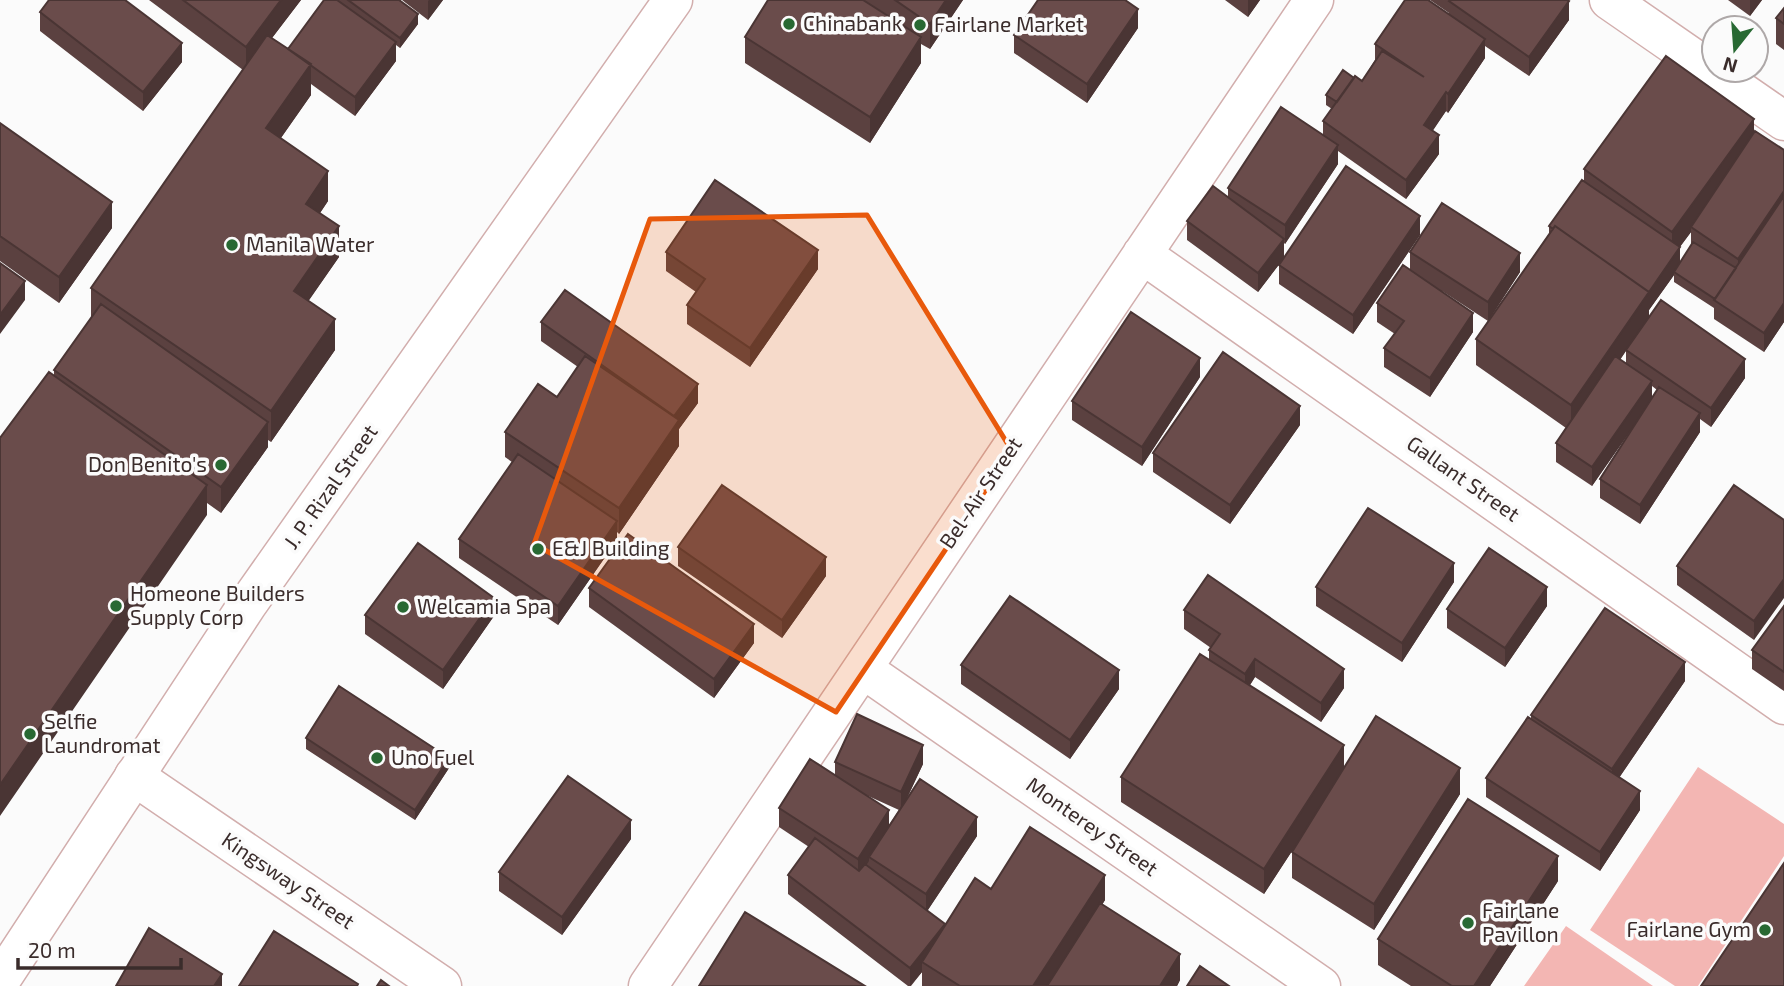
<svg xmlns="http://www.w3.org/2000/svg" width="1784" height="986" viewBox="0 0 1784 986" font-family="'Exo 2',sans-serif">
<rect width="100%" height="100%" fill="#fbfbfb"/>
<path fill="#f3b6b3" d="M1698 767 1784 824V856L1698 986H1675L1590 930Z
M1566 926 1653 986H1524Z"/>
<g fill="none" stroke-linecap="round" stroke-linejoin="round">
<defs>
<path id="street" d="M1609 0 1784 121
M1142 254 1784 705
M863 669 1321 986
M134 776 442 986
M648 986 1314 0"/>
<path id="primary" d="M0 981 247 605 673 0"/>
</defs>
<use href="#street" stroke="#d2aead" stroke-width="41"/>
<use href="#primary" stroke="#d2aead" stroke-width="41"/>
<use href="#street" stroke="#fff" stroke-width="38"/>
<use href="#primary" stroke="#fff" stroke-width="38"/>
</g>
<path fill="#5b4140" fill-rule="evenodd" d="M149 0H301L272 38 288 49 324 0H399L418 24 400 48 396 45V61L355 116 311 84V95L281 138 328 201 320 213 339 257 308 301 335 350 271 442 268 440V447L221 513 207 503V515L54 375V370L91 318V288L243 70Z
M402 0H443L428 20Z
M768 0H963L930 49 921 44V63L870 143 745 63V37Z
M1225 0H1260L1248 17Z
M1430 0H1567L1569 20 1529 76 1485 46V58L1448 113 1446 111 1432 131 1439 154 1406 199 1338 151V164L1285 244 1284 243V258L1258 292 1187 240V221L1228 197V188L1323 135V121L1332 109 1326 105V95L1354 78 1362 81 1375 60V44L1449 14V13Z
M1728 0H1762L1750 16Z
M1784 8V50L1776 44V18Z
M40 12 182 62 143 111 40 31Z
M1138 28 1087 103 1014 53V35Z
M0 123 112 228 59 303 0 261Z
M1754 132 1784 150V322L1764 352 1714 319V308L1674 282V275L1649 310V317L1745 378 1711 427 1700 419V432L1640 524 1600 498V479L1633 427 1592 486 1556 462V443L1566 428 1476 365V339L1488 321 1442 291 1473 332 1430 397 1384 367V348L1395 334 1377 322V303L1410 269V252L1520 272 1489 320 1549 234V226L1584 181V169ZM1691 232V246L1680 263V247ZM1626 351V364L1620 360ZM1652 386 1657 390 1652 398Z
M1420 235 1353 334 1279 284V265Z
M666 252 818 269 750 367 687 324V305L696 292 666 271Z
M541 322 698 403 679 429V446L619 534 617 532V540L558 625 459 558V539L512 462 505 457V432L557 397 578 367 541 341Z
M1200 377 1142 466 1072 420V401Z
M1300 425 1230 524 1153 472V453Z
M1784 520 1754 640 1677 585V566Z
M678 547 826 576 782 638 678 566Z
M1454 582 1402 662 1316 606V587Z
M589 588 754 643 714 698 589 607Z
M1547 606 1505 667 1447 628V609Z
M1784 606V691L1752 669V650Z
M1184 610 1344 688 1321 722 1255 677 1250 685 1344 768 1460 794 1374 930 1292 878V852L1296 845 1264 894 1121 802V777L1209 660V650L1211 648 1184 629Z
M365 615 494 616 443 689 365 634Z
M961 665 1119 689 1070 759 961 684Z
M1685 681 1619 778 1640 810 1600 871 1486 797V778L1531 720V715Z
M306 738 449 768 415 820 306 749Z
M835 762 923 764 907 798 977 836 927 911 945 926 991 889 1105 900 1102 905 1180 980 1177 986H922V972L911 986H908L788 894V875L809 847 779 827V808L835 775ZM866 795 899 810 889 825Z
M631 839 562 935 499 891V872Z
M1558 881 1490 986H1411L1378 965V939Z"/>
<path fill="#4a3534" d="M281 0H301L246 72V47Z
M429 0H443L428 20V1Z
M946 0H963L930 49V24Z
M1248 0H1260L1248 17Z
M1750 0H1762L1750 16Z
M1569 1V20L1529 76V57Z
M1138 9V28L1087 103V84Z
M418 14V24L400 48V38Z
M921 37V63L870 143V117Z
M1485 39V58L1448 113V94Z
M396 42V61L355 116V97Z
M182 43V62L143 111V92Z
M311 64V95L266 159V128Z
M1446 92V111L1424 144V125Z
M1754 119V145L1691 227V232L1672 257V232Z
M1439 135V154L1406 199V180Z
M1338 145V164L1285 244V225Z
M328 171V201L306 234V204Z
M1784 191V210L1738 278V259Z
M112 202V228L59 303V277Z
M1420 216V235L1353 334V315Z
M339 226V257L294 322V291Z
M1284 239V258L1258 292V273Z
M1680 247V266L1674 272V275L1649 310V317L1571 431V405Z
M818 250V269L750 367V348Z
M1520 253V272L1488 321V302Z
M25 281V300L0 334V315Z
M1784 303V322L1764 352V333Z
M1473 313V332L1430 397V378Z
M335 319V350L271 442V411Z
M1200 358V377L1142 466V447Z
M1745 359V378L1711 427V408Z
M1652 381V400L1592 486V467Z
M698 384V403L679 429V446L619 534V508L674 417Z
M1300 406V425L1230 524V505Z
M1700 413V432L1640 524V505Z
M268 422V447L221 513V487Z
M207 485V515L0 816V785Z
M617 521V540L558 625V606Z
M826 557V576L782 638V620Z
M1454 563V582L1402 662V643Z
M1784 579V598L1754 640V621Z
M1547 587V606L1505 667V648Z
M494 598V616L443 689V670Z
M754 624V643L714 698V679Z
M1255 659V677L1245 693V674Z
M1685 662V681L1612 788V769Z
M1344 669V688L1321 722V703Z
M1119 670V689L1070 759V740Z
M923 745V764L901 811V792Z
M1344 745V771L1264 894V869Z
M449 758V768L415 820V810Z
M1460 768V794L1374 930V904Z
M1640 791V810L1600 871V852Z
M889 810V829L869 857V861L858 878V859Z
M977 817V836L926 913V894Z
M631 820V839L562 935V917Z
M1558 856V881L1490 986H1474Z
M1105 875V900L1050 986H1033Z
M945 924V943L922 962V972L910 986V968Z
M1180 954V980L1177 986H1160Z
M222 974V986H214Z"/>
<path fill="#6a4c4b" stroke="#4a3534" stroke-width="2" d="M49 0H125L182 43 143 92 40 12Z
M183 0H281L246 47Z
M324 0H337L396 42 355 97 288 49Z
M348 0H399L418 14 400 38Z
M768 0H863L921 37 870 117 745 37Z
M895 0H946L930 24Z
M1038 0H1125L1138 9 1087 84 1014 35Z
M1405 0H1428L1485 39 1448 94 1446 92 1424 125 1439 135 1406 180 1323 121 1355 76 1362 81 1382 51 1424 77 1375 44Z
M1450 0H1567L1569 1 1529 57 1449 1Z
M1784 8V24L1776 18Z
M267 35 311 64 266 128 328 171 306 204 339 226 294 291 335 319 271 411 91 288Z
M1666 56 1754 119 1672 232 1584 169Z
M1343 70 1354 78 1337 102 1326 95Z
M1281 107 1338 145 1285 225 1228 188Z
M0 123 112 202 59 277 0 236Z
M1755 131 1784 150V191L1738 259 1691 227Z
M1346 166 1420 216 1353 315 1279 265Z
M715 180 818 250 750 348 687 305 705 279 666 252Z
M1582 180 1680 247 1649 292 1555 226 1553 229 1549 226Z
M1213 186 1284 239 1258 273 1187 221Z
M1784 196V303L1764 333 1714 300Z
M1442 203 1520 253 1488 302 1410 252Z
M1555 226 1649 292 1571 405 1476 339Z
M1693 242 1736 268 1715 299 1674 272Z
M0 263 25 281 0 315Z
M1403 265 1473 313 1430 378 1384 348 1404 321 1377 303Z
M565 290 698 384 674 416 541 322Z
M1661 300 1745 359 1711 408 1626 350Z
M101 304 268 422 221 487 54 370Z
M1131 312 1200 358 1142 447 1072 401Z
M1223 352 1300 406 1230 505 1153 453Z
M585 356 679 420 619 508 505 432 538 384 557 397Z
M1615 356 1652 381 1592 467 1556 443Z
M49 372 207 485 0 785V438Z
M1659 387 1700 413 1640 505 1600 479Z
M518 454 617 521 558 606 459 539Z
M722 485 826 557 782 620 678 547Z
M1734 485 1784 520V579L1754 621 1677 566Z
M1368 508 1454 563 1402 643 1316 587Z
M628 534 754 624 714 679 589 588Z
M418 543 494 598 443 670 365 615Z
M1489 548 1547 587 1505 648 1447 609Z
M1208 575 1344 669 1321 703 1255 659 1245 674 1209 650 1220 634 1184 610Z
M1010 596 1119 670 1070 740 961 665Z
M1784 606V672L1752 650Z
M1605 608 1685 662 1612 769 1531 715Z
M1200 654 1344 745 1264 869 1121 777Z
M339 686 449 758 415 810 306 738Z
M857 714 923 745 901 792 835 762Z
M1376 716 1460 768 1374 904 1292 852Z
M1528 717 1640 791 1600 852 1486 778Z
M810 759 889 810 858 859 779 808Z
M568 776 631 820 562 917 499 872Z
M920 779 977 817 926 894 869 857Z
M1468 799 1558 856 1474 986H1452L1378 939Z
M1030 827 1105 875 1033 986H960L922 962 975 878 991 889Z
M815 838 859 871 865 864 945 924 910 968 788 875Z
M1784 863V986H1701Z
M1100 903 1180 954 1160 986H1047Z
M745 912 865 986H699Z
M149 928 222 974 214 986H116Z
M274 931 358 984 357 986H239Z
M1200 966 1229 986H1187Z
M381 980 389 986H377Z"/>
<path fill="#e8590c" fill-opacity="0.2" stroke="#e8590c" stroke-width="5" stroke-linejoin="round" d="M867 215 1012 451 836 712 534 544 650 219Z"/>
<g fill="#286933" stroke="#fbfbfb" stroke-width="2.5">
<circle cx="789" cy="24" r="7"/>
<circle cx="920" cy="25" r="7"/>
<circle cx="232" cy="245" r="7"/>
<circle cx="221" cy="465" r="7"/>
<circle cx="538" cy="549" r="7"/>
<circle cx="116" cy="606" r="7"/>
<circle cx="403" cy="607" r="7"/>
<circle cx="30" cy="734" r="7"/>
<circle cx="377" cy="758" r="7"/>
<circle cx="1468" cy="923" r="7"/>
<circle cx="1765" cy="930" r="7"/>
</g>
<g text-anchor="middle" stroke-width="7" stroke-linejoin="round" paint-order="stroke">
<g font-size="21" fill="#3a2c2b" stroke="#fbfbfb" text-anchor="start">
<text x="803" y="31">Chinabank</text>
<text x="934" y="32">Fairlane Market</text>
<text x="246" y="252">Manila Water</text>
<text x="207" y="472" text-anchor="end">Don Benito's</text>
<text x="552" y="556">E&amp;J Building</text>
<text x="130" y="601">Homeone Builders<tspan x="130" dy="24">Supply Corp</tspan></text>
<text x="417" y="614">Welcamia Spa</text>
<text x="44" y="729">Selfie<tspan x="44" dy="24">Laundromat</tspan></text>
<text x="391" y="765">Uno Fuel</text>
<text x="1482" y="918">Fairlane<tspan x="1482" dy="24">Pavillon</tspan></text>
<text x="1751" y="937" text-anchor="end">Fairlane Gym</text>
</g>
<g font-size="21" fill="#3a2c2b" stroke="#fbfbfb">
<text transform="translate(1463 479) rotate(35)" y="7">Gallant Street</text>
<text transform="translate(331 487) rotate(-55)" y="7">J. P. Rizal Street</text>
<text transform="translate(981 493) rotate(-56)" y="7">Bel-Air Street</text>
<text transform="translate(1092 827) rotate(35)" y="7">Monterey Street</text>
<text transform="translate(288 881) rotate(34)" y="7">Kingsway Street</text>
</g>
</g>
<g transform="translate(1735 49) rotate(197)"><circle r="33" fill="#fbfbfb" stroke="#aea8a8" stroke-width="2"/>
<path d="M0-5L12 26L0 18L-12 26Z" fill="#286933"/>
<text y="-10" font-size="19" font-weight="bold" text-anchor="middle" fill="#3a2c2b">N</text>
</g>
<path d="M18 958v10h163v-10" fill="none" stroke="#3a2c2b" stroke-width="3.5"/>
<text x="28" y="958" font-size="21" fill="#3a2c2b" stroke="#fbfbfb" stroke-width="5" paint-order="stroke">20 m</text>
</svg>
